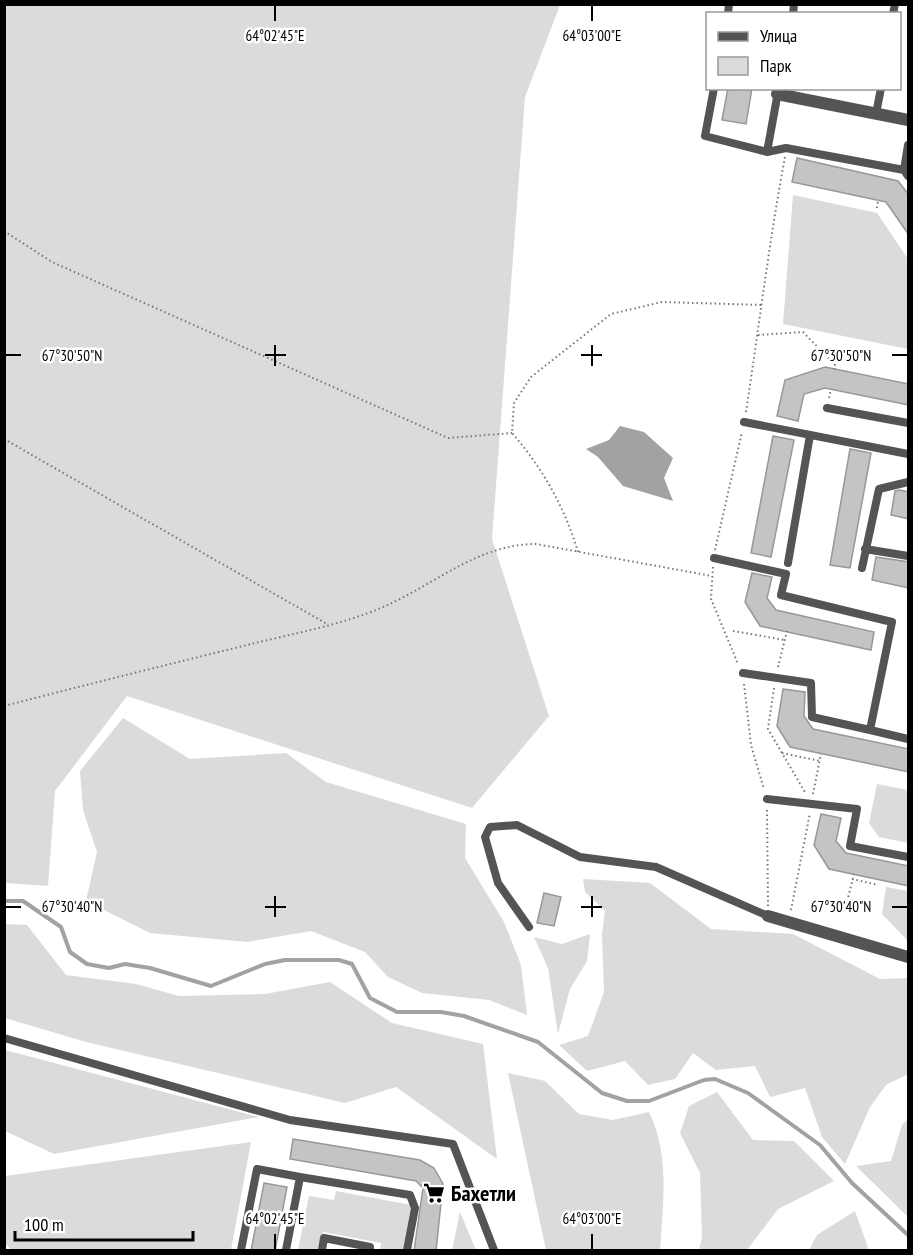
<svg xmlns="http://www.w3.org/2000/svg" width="913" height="1255" viewBox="0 0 913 1255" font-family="'PT Sans Narrow',sans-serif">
<rect width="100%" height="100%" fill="#fff"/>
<path fill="#dbdbdb" d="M4 5H560L525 97 492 539 549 716 472 808 127 696 55 791 48 886 5 883Z
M793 195 877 213 908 259V349L783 324Z
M123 718 190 759 286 753 326 782 466 824 465 858 504 922 521 965 527 1015 489 1000 422 993 388 977 365 952 311 931 247 942 150 933 86 901 97 852 83 810 80 771Z
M877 784 908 790V843L879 837 869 823Z
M583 879 650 883 711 929 793 934 880 979 908 978V1074L886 1085 870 1107 845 1164 822 1137 805 1088 770 1097 755 1066 716 1070 693 1053 675 1079 648 1085 625 1061 587 1071 559 1045 588 1036 604 992 602 934 605 911 585 892Z
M886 887 908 891V941L882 914Z
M5 924 27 925 66 975 136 984 179 996 265 994 330 982 392 1023 483 1044 497 1159 396 1087 345 1103 86 1042 5 1018Z
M590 934 587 961 570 989 558 1034 548 968 534 937 562 944Z
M5 1050 259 1117 54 1154 5 1131Z
M508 1073 545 1081 579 1114 613 1120 649 1112C670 1156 663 1203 660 1250H546Z
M717 1092 753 1140 794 1141 834 1181 778 1209 747 1250H699L702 1237 700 1173 680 1133 689 1106Z
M908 1119V1217L856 1166 891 1161 902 1125Z
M251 1142 231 1250H11L5 1243V1176Z
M336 1191 411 1205 403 1250H380L381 1243 323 1232 319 1250H298L309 1196 334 1200Z
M855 1211 869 1250H809L817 1235Z
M460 1212 476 1250H452Z"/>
<path fill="#a2a2a2" d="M620 426 644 432 673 458 664 478 673 501 623 486 598 457 586 449 609 440Z"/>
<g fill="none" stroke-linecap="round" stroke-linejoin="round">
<path stroke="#a2a2a2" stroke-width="4" d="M4 901H23L61 927 70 952 87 964 109 968 125 964 150 968 211 986 265 964 285 960H339L352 964 370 998 397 1012H441L464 1016 538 1042 602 1093 627 1101H649L704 1080 715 1079 748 1093 820 1145 852 1183 908 1235"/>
</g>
<path fill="#c4c4c4" stroke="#989898" stroke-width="1.5" d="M728 88H752L746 124 722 120Z
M797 158 898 181 909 195V235L886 202 792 182Z
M825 367 909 384V405L825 388 804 394 798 421 777 416 785 380Z
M773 436 794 440 771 557 751 553Z
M850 449 871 453 850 568 830 565Z
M900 490 909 492V519L891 515 895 491Z
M876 557 909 562V588L872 580Z
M752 573 772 577 767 598 776 610 874 632 871 650 760 626 745 602Z
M783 689 805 692 804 716 813 729 909 749V772L790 747 777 726Z
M821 814 841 818 836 841 846 853 909 866V886L829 869 814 845Z
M544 893 561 897 554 926 537 923Z
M293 1139 420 1160 434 1168 443 1184 436 1251H414L423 1188 416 1181 290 1159Z
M264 1183 287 1187 275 1251H251Z"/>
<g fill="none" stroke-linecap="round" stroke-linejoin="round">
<path stroke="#767676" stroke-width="2" stroke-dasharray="1.5 3" stroke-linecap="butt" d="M877 208 878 200
M4 231 52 262 448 438 512 433
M758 335 803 332 835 365 834 369
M829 398 831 389
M746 412C759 327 769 242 785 157
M4 439 327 624
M715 550 742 432
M578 552C565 508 542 467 512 433L514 403 531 377 611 314 662 302 763 305
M713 567 711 599 738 664
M733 631 785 640
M778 667 787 631
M744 684 751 745 764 789
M774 688 768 729 806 794
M4 706C85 685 166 665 247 645 291 634 342 625 383 607 434 585 478 544 536 544L712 576
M782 753 820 761
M813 794 821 754
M767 810 768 906
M852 879 878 885
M791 910 810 813
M845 910 854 874"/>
<path stroke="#545454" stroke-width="8" d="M728 14 729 4
M793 14 794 4
M893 14 895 4
M714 88 705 136 767 152
M778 92 767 152 786 148 904 170 908 176
M876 114 881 88
M904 170 908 145
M827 408 908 423
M744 422 908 454
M865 549 908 556
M714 558 786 574 781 595 892 622 870 730 908 739
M788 563 810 435
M862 568 879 489 908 482
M743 673 811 683 812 717 870 730
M767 799 857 809 850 846 908 857
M529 927 498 883 485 837 490 827 517 825 580 857 656 867 768 916
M4 1038 290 1120 453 1144 494 1250
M241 1250 257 1169 300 1177
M286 1250 300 1177 410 1195 415 1208 407 1250
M322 1250 324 1238 370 1247V1250"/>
<path stroke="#545454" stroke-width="12" d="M777 94 908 120
M768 916 908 957"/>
</g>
<path fill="none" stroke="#000" stroke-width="2" d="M275 6V21M592 6V21M275 345V366M592 345V366M6 355H21M265 355H286M581 355H602M892 355H907M275 896V917M592 896V917M6 907H21M265 907H286M581 907H602M892 907H907M275 1234V1249M592 1234V1249"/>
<defs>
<symbol id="supermarket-bare" viewBox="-9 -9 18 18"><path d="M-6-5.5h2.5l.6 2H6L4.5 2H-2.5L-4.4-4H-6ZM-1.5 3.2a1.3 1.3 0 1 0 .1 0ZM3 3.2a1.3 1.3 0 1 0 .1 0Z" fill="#000" stroke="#fff" stroke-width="2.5" paint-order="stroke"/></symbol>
</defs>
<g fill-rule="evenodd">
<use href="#supermarket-bare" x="419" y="1178" width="30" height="30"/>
</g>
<g text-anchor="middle" stroke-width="5" stroke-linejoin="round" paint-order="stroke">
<g font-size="22" font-weight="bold" fill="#000" stroke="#fff" text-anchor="start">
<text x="451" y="1201">Бахетли</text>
</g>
</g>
<g font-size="15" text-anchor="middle" fill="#000" stroke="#fff" stroke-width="5" stroke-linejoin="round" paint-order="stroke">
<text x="275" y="41">64°02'45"E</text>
<text x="592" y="41">64°03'00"E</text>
<text x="72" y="361">67°30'50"N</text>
<text x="841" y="361">67°30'50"N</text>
<text x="72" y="912">67°30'40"N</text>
<text x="841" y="912">67°30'40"N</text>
<text x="275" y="1224">64°02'45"E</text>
<text x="592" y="1224">64°03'00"E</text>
</g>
<rect width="913" height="1255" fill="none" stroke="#000000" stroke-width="12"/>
<rect x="706" y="12" width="195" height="78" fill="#ffffff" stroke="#999999" stroke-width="1.5"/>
<rect x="718" y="32" width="30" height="9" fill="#545454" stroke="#999999" stroke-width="1.5"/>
<text x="760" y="42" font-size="18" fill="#000000">Улица</text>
<rect x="718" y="57" width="30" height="18" fill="#dbdbdb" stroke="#999999" stroke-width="1.5"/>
<text x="760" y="72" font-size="18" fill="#000000">Парк</text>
<path d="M15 1231v9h178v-9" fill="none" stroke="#000000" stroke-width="3"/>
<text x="24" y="1231" font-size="18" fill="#000000" stroke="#ffffff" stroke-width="4.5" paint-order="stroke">100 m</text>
</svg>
